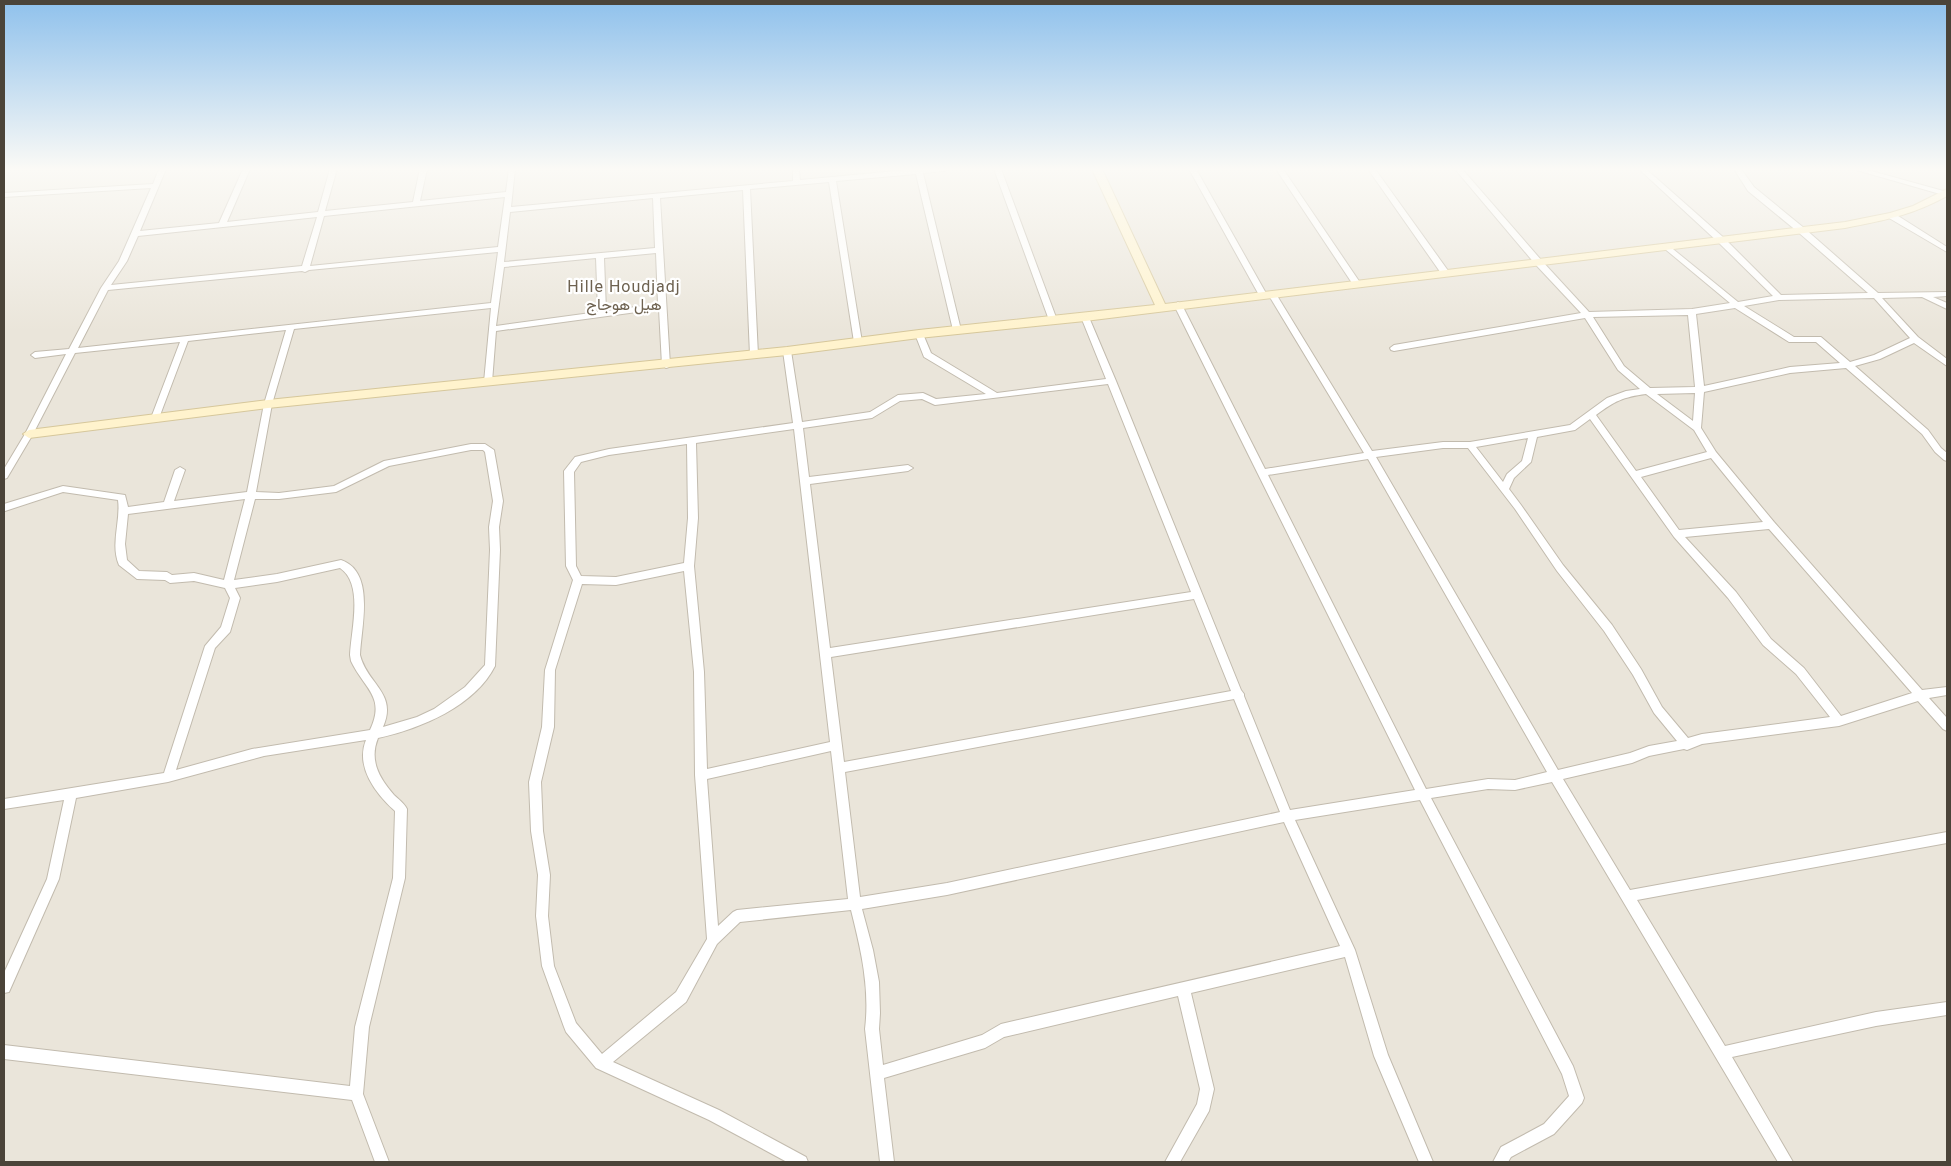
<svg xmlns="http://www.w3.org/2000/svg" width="1951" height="1166" viewBox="0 0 1951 1166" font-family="Roboto,Vazirmatn,sans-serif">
<rect width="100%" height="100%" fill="#f6f3ec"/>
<path fill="#eae5da" d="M4 169H1947V1162H4Z"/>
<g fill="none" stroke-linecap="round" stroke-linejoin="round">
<defs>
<path id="street" d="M159 169H166L140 231 219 223 243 169H250L227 222 318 212 330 169H337L325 211 413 202 420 169H427L420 201 506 192 509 169H515L511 207 793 181V169H799L800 180 918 169H947L944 171 923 173 961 330 957 333 953 330 916 174 836 181 862 342 858 345 854 342 829 182 750 189 758 355 757 357 754 358 750 355 743 190 660 198 670 365 669 367 666 368 662 365 659 309 496 331 492 382 488 385 484 382 491 308 294 329 272 404 256 492 279 493 334 486 384 461 471 444H485L494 450 503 501 499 527 500 550 495 666C475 706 420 729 378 738 369 760 379 778 394 795 398 799 404 803 407 809L405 878 369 1027 363 1094 389 1162H375L352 1100 4 1059V1045L350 1086 355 1027 393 878 395 811C376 794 355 767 366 740L264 756 168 782 76 798 59 879 9 992 4 993V973L47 879 64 800 4 809V799L164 773 205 646 221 627 230 598 225 588 194 581 170 583 165 580 137 579 119 565C110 544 121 521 118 500L63 492 5 511 4 504 63 486 125 495 128 507 164 502 175 470 180 467 185 470 174 501 247 492 264 404 286 330 188 341 159 418 155 421 151 418 180 342 75 353 33 434 7 478 4 479V469L25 434 66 354 35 358 31 355 35 352 69 349 101 288 119 261 151 188 4 197V193L153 184ZM505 197 498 247 310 266 324 216ZM653 198 655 248 504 262 510 212ZM317 217 302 266 111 285 127 261 138 236ZM498 252 491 303 78 348 108 290 302 271 305 272 309 270ZM656 253 658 304 606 311 604 258ZM596 258 598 312 496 326 504 267ZM471 450H483L485 452 493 501 489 527 490 550 485 665 465 687 434 709 417 717 383 727C398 693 367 684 360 655 361 627 376 572 341 560L277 574 234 580 255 499H279L336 492 389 466ZM245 499 224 580 194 573 172 575 167 572 139 571 127 560 125 544 128 514ZM340 568C364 584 351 630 350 655L351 661C364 689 386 696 370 730L252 749 176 770 215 648 230 632 240 598 235 588 277 582Z
M994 169H1001L1057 320 1056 322H1050L1049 320Z
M1189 169H1196L1267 295 1266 297H1263L1259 295Z
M1276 169H1283L1361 284 1360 286H1354Z
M1368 169H1375L1449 272V276H1443Z
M1455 169H1462L1542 261 1589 312 1692 309 1730 303 1665 249V245H1668L1738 302 1773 296 1718 242 1639 169H1646L1724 238 1781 295 1868 293 1798 232 1748 191 1734 169H1741L1754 187 1804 228 1878 293 1947 292V296L1933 297 1947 303V309L1922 297 1882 298 1918 337 1947 359V366L1914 343 1880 359 1855 366 1928 430 1941 448 1947 453V461L1944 460 1935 452 1922 434 1846 368 1790 373 1704 392 1701 428 1716 452 1774 522 1922 690 1947 687V695L1929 698 1947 718V731L1943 729 1918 701 1839 726 1702 744 1687 750 1684 749 1649 756 1632 763 1563 779 1630 890 1947 832V843L1637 900 1725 1046 1876 1012 1947 1002V1015L1876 1026 1732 1057 1793 1162H1778L1552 782 1515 790 1488 789 1431 798 1573 1066 1584 1098 1582 1103 1554 1134 1511 1157 1508 1162H1493L1501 1147 1544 1124 1569 1096 1562 1074 1420 800 1295 820 1355 950 1388 1055 1433 1162H1419L1374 1056 1345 957 1191 993 1214 1089 1209 1111 1180 1162H1165L1197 1104 1200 1089 1178 996 1004 1037 985 1048 884 1078 894 1162H880L865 1029C870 988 861 950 851 910L740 922 717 944 686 1002 613 1062 719 1110 806 1157 808 1162H787L709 1120 596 1068 566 1032 564 1027 542 966 536 916 538 875 531 831 529 782 542 727 545 670 573 580 566 566 564 471 575 457 609 449 793 423 783 351 787 348 791 351 802 422 870 412 898 395 923 393 936 399 986 394 924 357 915 334 919 331 923 334 931 353 997 393 1106 379 1081 317 1082 315H1088L1116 381 1241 690 1244 694V696L1290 810 1415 790 1174 305 1178 302 1182 305 1265 469 1364 453 1268 294 1272 292 1276 294 1372 451 1443 442H1470L1570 425 1607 398 1626 391 1640 389 1618 370 1585 318 1394 351 1391 350 1390 348 1394 345 1581 313 1536 265ZM1874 298 1910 338 1874 355 1850 362 1821 337H1794L1744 306 1779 300ZM1735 308 1789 342H1816L1840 363 1790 367 1704 386 1696 314ZM1688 315 1695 387 1650 388 1624 366 1593 317ZM1108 384 1191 592 830 648 810 484 908 471 913 468 908 465 809 477 803 428 872 418 900 401 922 399 935 405ZM1695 393 1693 421 1657 394ZM1646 394 1694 430 1707 452 1636 471 1596 415C1615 401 1623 397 1646 394ZM1590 419 1674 537 1728 598 1763 645 1796 674 1830 717 1702 734 1688 738 1662 707 1641 669 1612 625 1563 565 1521 505 1509 489 1514 478 1531 462 1537 437 1575 430ZM794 429 830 742 707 769 704 672 694 566 698 518 696 443ZM1528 438 1522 461 1507 474 1503 482 1476 447ZM687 444 688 518 684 563 616 577 581 576 576 566 574 472 581 462 609 455ZM1443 448H1468L1515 509 1557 571 1604 631 1633 675 1654 713 1677 741 1649 746 1630 753 1558 770 1376 457ZM1711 458 1763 522 1679 530 1641 477ZM1368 459 1547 772 1515 780 1488 779 1426 789 1268 475ZM1769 529 1912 693 1841 716 1804 668 1771 639 1736 592 1685 537ZM684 571 694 672 695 775 707 939 676 992 602 1054 576 1023 554 966 548 916 550 875 543 831 541 782 554 727 555 670 582 584 616 585ZM1194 599 1231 691 844 762 831 657ZM1234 699 1280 812 947 883 860 897 845 772ZM831 751 848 899 737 910 733 912 718 926 707 779ZM1284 822 1340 946 1001 1024 982 1035 883 1065 879 1029 880 1013 879 982 873 950 862 909 947 895Z
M1853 169H1864L1947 192V196Z
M1889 214H1895L1947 247V252L1889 218Z"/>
<path id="secondary" d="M1092 169H1102L1165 304 1845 222 1890 213 1913 206 1947 189V196C1910 216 1885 220 1845 228L1085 321 919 338 787 355 268 408 29 438 23 434 29 430 268 400 787 347 919 330 1155 305Z"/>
</defs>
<use href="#street" stroke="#c2bbae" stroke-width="2"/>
<use href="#secondary" stroke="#d6c79b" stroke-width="2"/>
<use href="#street" fill="#fff" fill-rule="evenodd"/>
<use href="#secondary" fill="#fff3cd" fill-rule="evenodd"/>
</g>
<linearGradient id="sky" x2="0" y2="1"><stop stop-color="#8fc1ec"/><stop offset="0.51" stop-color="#fbfaf6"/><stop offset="1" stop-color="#fbfaf6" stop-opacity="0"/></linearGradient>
<rect width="1951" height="332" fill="url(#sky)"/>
<g text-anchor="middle" stroke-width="4.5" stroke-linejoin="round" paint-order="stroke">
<g font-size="16" letter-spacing="1" fill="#6e6250" stroke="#fff">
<text x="624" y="292">Hille Houdjadj<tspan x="624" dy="18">هيل هوجاج</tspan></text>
</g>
</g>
<rect width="1951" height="1166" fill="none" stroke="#4b4439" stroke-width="10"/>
</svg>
